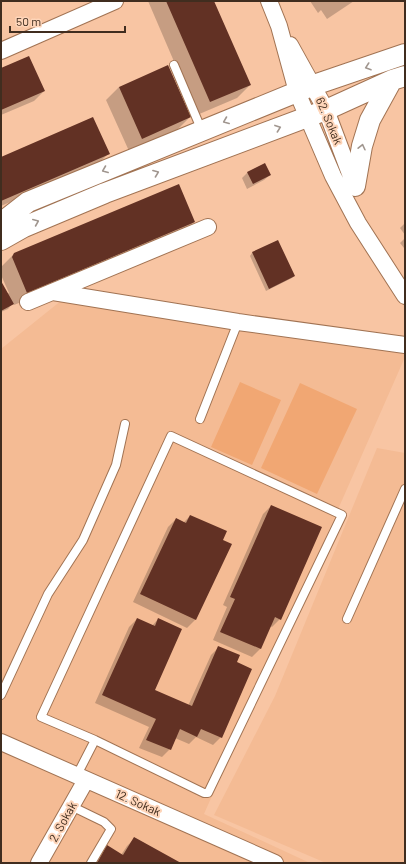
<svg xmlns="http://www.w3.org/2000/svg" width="406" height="864" viewBox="0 0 406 864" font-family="Barlow,sans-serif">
<rect width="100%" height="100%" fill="#f8c5a3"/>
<path fill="#f4bb94" d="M62 300 405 354V357L204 814 310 863H1V349Z
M377 448 405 453V863H326L214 815 275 696Z"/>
<path fill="#f1a773" d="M240 382 281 400 252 465 211 447Z
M300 383 357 409 317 494 261 468Z"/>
<path fill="#0003" d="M148 1H213L250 85 237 98 197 115Z
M310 1H354L327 19 321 10 318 13Z
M1 70 44 91 34 101 1 115Z
M119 87 190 117 177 130 129 151 106 100Z
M108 154 98 164 1 206V158Z
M265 164 270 175 264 180 247 189 242 178 247 173Z
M194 222 181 235 14 305 13 303 8 309 1 312V283L7 294 9 293 1 275V267L14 254Z
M405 223V235L400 228Z
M405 238V247L404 248 400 243Z
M277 241 294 276 292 278 266 291 250 256 252 253Z
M271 506 280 619 272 627 270 626 260 649 252 657 213 640 227 607 223 605 263 514Z
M190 516 222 541 230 545 195 620 187 628 133 602 168 527 176 519 183 523Z
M137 619 152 626 158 619 154 690 188 706 211 655 219 647 235 663 221 737 213 745 196 737 189 744 175 738 170 749 162 757 139 748 149 727 95 703 129 627Z
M135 838 179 863H94L99 854 107 846 121 855 127 846Z"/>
<path fill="#623124" d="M166 1H214L251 85 210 102Z
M29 56 45 91 1 110V68Z
M168 65 191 117 142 139 119 87Z
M93 117 110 154 1 201V157Z
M265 163 271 175 253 184 247 172Z
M179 184 195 222 27 293 12 257 14 253Z
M278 240 295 276 269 289 252 252Z
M1 281 14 304 1 311Z
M271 505 322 527 281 620 275 617 261 649 220 632 235 599 230 597Z
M190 515 227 531 223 540 232 544 196 620 140 594 176 518 186 523Z
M137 618 155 626 158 618 182 629 155 690 192 706 218 646 240 655 237 662 252 669 222 738 201 729 197 737 180 729 171 750 146 740 156 719 102 695Z
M134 837 181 863H97L107 845 123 855Z"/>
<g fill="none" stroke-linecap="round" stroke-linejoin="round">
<defs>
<path id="service" d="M174 65 202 131
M200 419 238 322
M171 436 342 515 208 793H204L95 740 41 717Z
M347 619 405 489
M1 695 48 594 83 540 116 465 125 424
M77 775 95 740
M71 806 104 822 111 829 91 863"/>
<path id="minor" d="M269 1 279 26 297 92 333 176 358 223 405 296
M290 45 326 110 355 187
M1 51 115 1
M53 292 238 322 405 345
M28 302 208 227
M1 742 275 863
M39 863 86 780"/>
<path id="tertiary" d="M355 186 362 146 370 120 392 80
M1 223 28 202 314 85 405 54
M1 240 24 227 105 193 326 110 392 80 405 76"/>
</defs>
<use href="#service" stroke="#a17353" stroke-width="10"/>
<use href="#minor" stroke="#a17353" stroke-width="18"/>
<use href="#tertiary" stroke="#a17353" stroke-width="22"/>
<use href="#service" stroke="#fff" stroke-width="8"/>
<use href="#minor" stroke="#fff" stroke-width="16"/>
<use href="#tertiary" stroke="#fff" stroke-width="20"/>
</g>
<defs><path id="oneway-chevron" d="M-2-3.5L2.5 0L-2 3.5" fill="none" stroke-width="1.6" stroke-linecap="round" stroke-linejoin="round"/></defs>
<g stroke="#a0968f">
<use href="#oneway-chevron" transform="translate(368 67) rotate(161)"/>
<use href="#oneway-chevron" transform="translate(226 121) rotate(158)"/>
<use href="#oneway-chevron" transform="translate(278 128) rotate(-20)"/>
<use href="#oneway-chevron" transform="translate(362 147) rotate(-77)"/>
<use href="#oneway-chevron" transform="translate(105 170) rotate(158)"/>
<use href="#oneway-chevron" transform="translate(156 173) rotate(-21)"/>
<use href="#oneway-chevron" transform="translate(36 222) rotate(-23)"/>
</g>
<g text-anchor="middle" stroke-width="4" stroke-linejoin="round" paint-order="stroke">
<g font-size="12" fill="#402d1f" stroke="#fed5b9">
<text transform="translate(329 121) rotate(67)" y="4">62. Sokak</text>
<text transform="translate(138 803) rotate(24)" y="4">12. Sokak</text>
<text transform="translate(63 822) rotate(-61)" y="4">2. Sokak</text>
</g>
</g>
<rect width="406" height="864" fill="none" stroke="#402d1f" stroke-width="4"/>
<path d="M10 26v6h115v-6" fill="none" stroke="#402d1f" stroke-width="2"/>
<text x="16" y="26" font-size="12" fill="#402d1f" stroke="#fed5b9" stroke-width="3" paint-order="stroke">50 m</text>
</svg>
